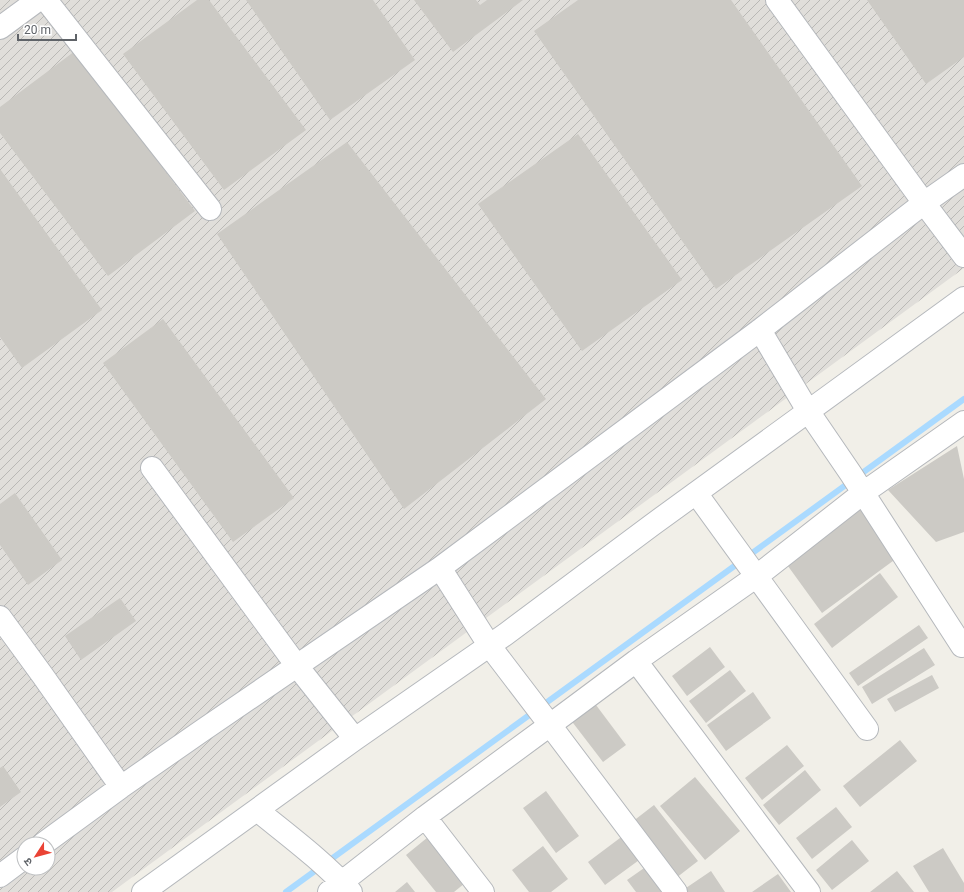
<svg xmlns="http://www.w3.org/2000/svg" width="964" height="892" viewBox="0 0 964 892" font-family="Roboto,'Noto Sans Devanagari',sans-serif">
<defs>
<pattern id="industrial-furrows" width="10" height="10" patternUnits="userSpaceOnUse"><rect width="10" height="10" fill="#e0deda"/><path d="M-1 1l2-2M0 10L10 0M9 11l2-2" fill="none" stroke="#b9b8b5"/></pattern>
</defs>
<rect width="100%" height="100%" fill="#f1efe8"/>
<path fill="url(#industrial-furrows)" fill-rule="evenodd" d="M0 0H964V268L112 892H0ZM24 844H48V868H24Z"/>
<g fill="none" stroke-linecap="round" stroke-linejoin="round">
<path stroke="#aadaff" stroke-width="6" d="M286 892 964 399"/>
</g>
<path fill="#cccac5" d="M197 0H209L306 130 224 190 123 54Z
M246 0H373L415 60 330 120Z
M414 0H476L480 5 487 0H523L453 52Z
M578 0H731L862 186 716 289 534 31Z
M867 0H964V57L926 84Z
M75 51 195 211 108 276 0 133V107Z
M578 134 682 280 582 351 478 204Z
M347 142 546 399 404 509 217 234Z
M0 169 102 310 22 368 0 337Z
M163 319 294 498 233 542 103 363Z
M957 446 964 479V532L936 542 888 490Z
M15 493 62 560 28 585 0 545V504Z
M859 507 897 558 822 613 785 562Z
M880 573 898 597 832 648 814 624Z
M120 598 136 621 81 660 65 636Z
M919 625 928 638 858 686 849 673Z
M710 647 725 667 687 696 672 676Z
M924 648 935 665 872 704 862 687Z
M730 670 746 691 706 723 689 701Z
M932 675 939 688 895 712 887 699Z
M753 692 771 718 726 751 707 725Z
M593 701 626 745 603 762 570 719Z
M900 740 917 761 860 807 843 786Z
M787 745 804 766 762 800 745 778Z
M3 766 21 792 0 807V768Z
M805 770 821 790 779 825 763 805Z
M695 777 740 831 705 860 660 806Z
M546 791 579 836 556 853 523 808Z
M654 805 698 861 676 878 632 822Z
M836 807 852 827 812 859 796 838Z
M628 832 646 855 605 885 588 862Z
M433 833 470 879 454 892H436L406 855Z
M852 840 869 861 832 890 816 870Z
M543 846 568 879 551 892H529L512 870Z
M943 848 964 883V892H929L913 866Z
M647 866 666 892H636L627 880Z
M711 871 725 892H685L683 890Z
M897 871 914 892H870Z
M778 874 791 892H752Z
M407 882 415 892H395Z"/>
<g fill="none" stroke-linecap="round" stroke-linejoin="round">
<defs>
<path id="minor" d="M46 0 210 209
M777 0 924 203 964 256
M0 28 38 0
M760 330 808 411 851 474 962 646
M152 468 297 666 355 739
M696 493 867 729
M440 568 489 645 550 725 676 892
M0 617 43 676 121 787
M636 661 809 892
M257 810C289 836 323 861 351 892
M425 817 483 892
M43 844 121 787 203 730 440 568 760 330 924 203 964 175
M0 876 24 858
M143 892 355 739 506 634 652 525 964 298
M329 892 342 882 425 817 550 725 636 661 757 576 863 493 964 422"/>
</defs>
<use href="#minor" stroke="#b5b8bc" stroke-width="24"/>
<use href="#minor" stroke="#fff" stroke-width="22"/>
</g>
<g transform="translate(36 856) rotate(234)"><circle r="19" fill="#ffffff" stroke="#bfc1c3"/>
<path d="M0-3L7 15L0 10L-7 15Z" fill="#ea4335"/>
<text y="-6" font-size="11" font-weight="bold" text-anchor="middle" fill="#5f6368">उ</text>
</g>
<path d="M18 34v6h58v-6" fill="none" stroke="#5f6368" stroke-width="2"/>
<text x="24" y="34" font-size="12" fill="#5f6368" stroke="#ffffff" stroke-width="3" paint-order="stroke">20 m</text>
</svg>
